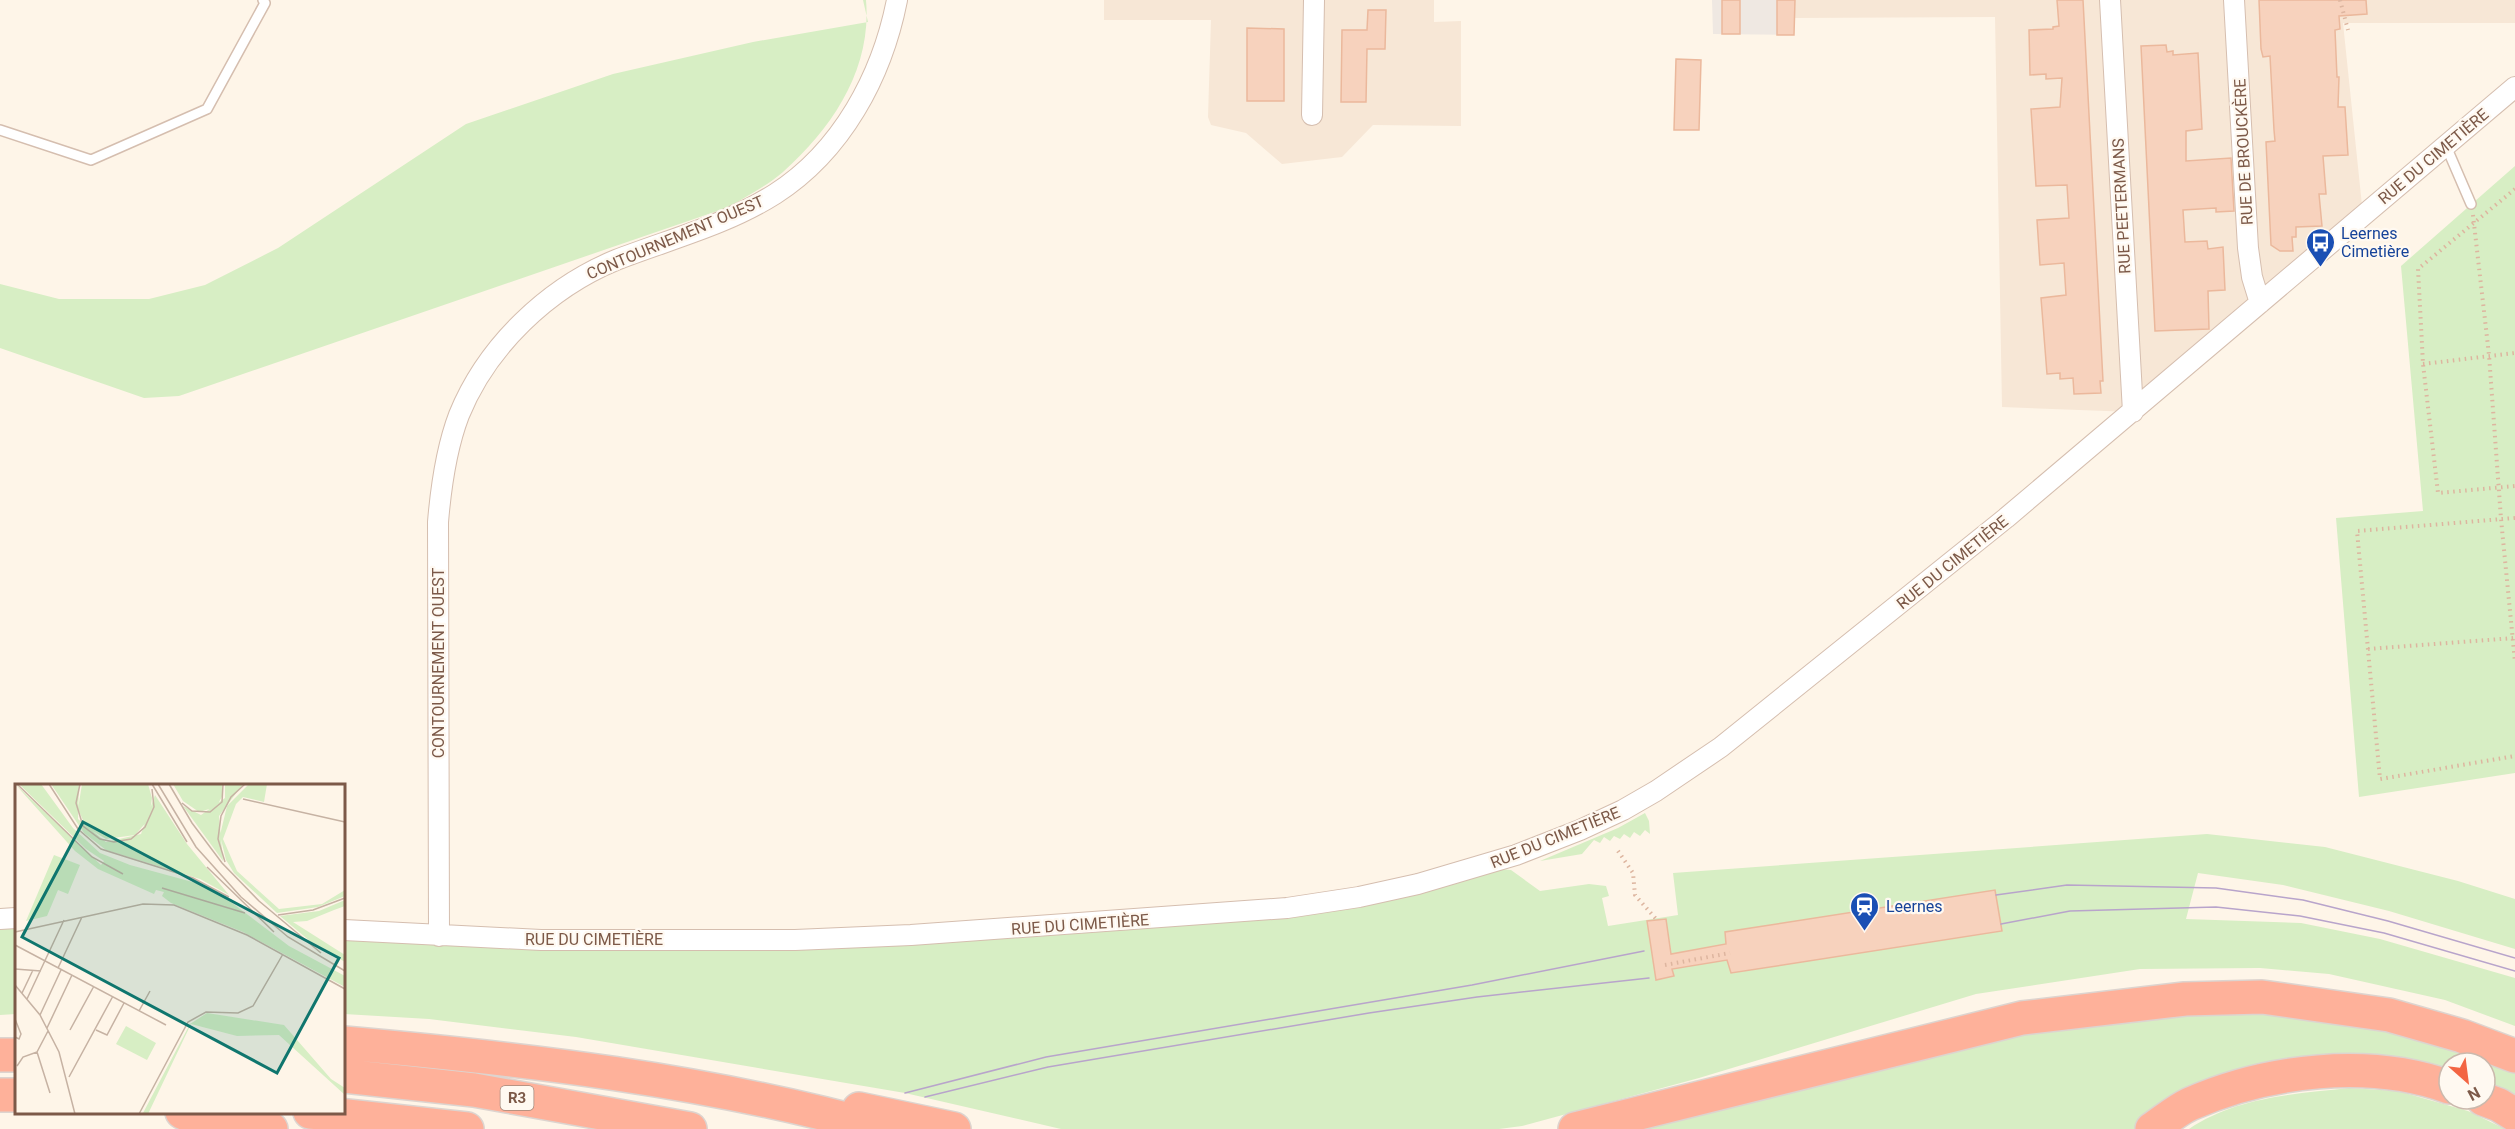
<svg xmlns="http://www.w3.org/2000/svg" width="2515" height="1129" viewBox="0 0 2515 1129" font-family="Roboto,sans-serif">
<rect width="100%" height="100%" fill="#fef5e8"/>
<path fill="#f7e7d6" d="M1104 0H1434V22L1461 21V126L1373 125 1342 157 1282 164 1246 133 1211 125 1208 117 1211 20H1104Z
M1795 0H2515V23H2343L2363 215 2133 412 2002 407 1995 17 1794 18Z"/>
<path fill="#efe8e2" d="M1712 0H1795L1794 35 1713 34Z"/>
<path fill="#d7eec4" d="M863 0H866C872 69 833 127 783 172 767 186 746 196 729 207L179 396 144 398 0 348V284L59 299H149L205 285 278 248 466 124 613 74 753 42 868 22Z
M2515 166V773L2359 797 2336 518 2423 511 2401 266Z
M1645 813 1649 821 1650 834 1645 830 1640 836 1634 832 1630 838 1624 834 1620 839 1614 836 1610 841 1604 837 1600 843 1594 840 1582 854 1540 861 1618 828Z
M2207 834 2325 847 2458 881 2515 899V949L2389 911 2283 885 2198 873 2186 919 2301 923 2380 939 2515 978V1026L2445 1000 2329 974 2260 968 2140 969 1976 994 1699 1078 1522 1126 1499 1129H1061L905 1093 576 1037 429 1019 344 1014V938L566 949 838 948 1032 937 1284 917 1357 906 1443 887 1500 869 1511 870 1540 891 1589 884 1606 886 1609 896 1602 898 1608 926 1678 915 1673 873Z
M0 928H16V1014L0 1015Z
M2225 1009 2388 1028 2515 1070V1102L2485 1089V1063H2449V1076L2325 1060 2142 1129H1620L2002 1036Z
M2349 1088 2398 1091 2468 1111 2505 1129H2189C2236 1097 2294 1094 2349 1088Z"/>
<path fill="#f7d2bd" stroke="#ebb89c" stroke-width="1.5" d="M1722 0H1740V34H1722Z
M1777 0H1795L1794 35H1777Z
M2057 0H2083L2103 381H2100L2101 393 2074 394 2073 378 2060 379V373L2047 374 2041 298 2066 295 2064 263 2040 265 2037 220 2069 218 2067 185 2036 186 2031 109 2060 107 2062 78 2046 79V74L2030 75 2029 30 2053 29V27L2059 26Z
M2259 0H2366L2367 14 2339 16 2340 29 2335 30 2337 77H2339L2338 107H2345L2348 155 2323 156 2326 194H2319L2322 226 2296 227V237H2292L2293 251H2280L2271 245 2266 142 2275 141 2274 130 2270 56 2263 57 2261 49Z
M1368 10H1386L1385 49H1367L1366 102H1341L1342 30H1367Z
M1247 28 1284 29V101H1247Z
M2166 45 2167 52 2173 51V55L2198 53 2202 129 2186 131V161L2231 158 2234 211 2216 212V208L2183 210 2185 242 2207 241 2208 249 2223 247 2225 290 2208 291 2209 329 2155 331 2141 46Z
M1676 59 1701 60 1699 130H1674Z
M1995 890 2002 931 1731 973 1727 960 1672 969 1674 976 1656 980 1647 921 1666 919 1671 954 1726 944 1725 932Z"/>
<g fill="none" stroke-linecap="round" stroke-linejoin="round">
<defs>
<path id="service" d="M0 130 91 160 207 109 265 3 263 0
M2446 146 2471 204"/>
<path id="minor" d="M2110 0 2133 412
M2234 0 2248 248 2252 277 2260 303
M1312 115 1314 0
M0 919 16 918
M344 930 541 940H795L911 935 1287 908 1359 897 1418 884 1516 855 1580 830 1623 810 1656 791 1721 747 2006 518 2515 87
M439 936 438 522C441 486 446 449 459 415 487 346 548 288 616 260 670 239 726 225 775 194 842 151 882 76 897 0"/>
<path id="motorway" d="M344 1043C525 1059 707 1080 883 1129
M0 1055H16
M344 1076 474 1090 690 1129
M0 1095H16
M2483 1099 2499 1105 2515 1115
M859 1109 954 1129
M182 1112 205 1123 271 1129
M310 1112 467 1129
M1575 1129 2022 1018 2185 999 2262 997 2389 1015 2462 1036 2515 1056
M2152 1129C2164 1121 2177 1110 2190 1104 2267 1070 2369 1058 2449 1087"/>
</defs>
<use href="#service" stroke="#d5beaf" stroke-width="12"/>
<use href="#minor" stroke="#d5beaf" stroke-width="22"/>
<use href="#motorway" stroke="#ddd4cf" stroke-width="36"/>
<path stroke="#ddb59f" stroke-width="4" stroke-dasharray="1.5 4.5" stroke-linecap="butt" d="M2340 0 2348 30
M2515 189 2418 269 2423 364 2438 493 2515 486
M2473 215 2489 355 2501 519 2515 662
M2423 364 2515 353
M2515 518 2357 531 2380 779 2515 756
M2368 649 2514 638
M1618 851 1633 873 1635 895 1657 920
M1665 965 1730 953"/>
<use href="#service" stroke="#fff" stroke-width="9"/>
<use href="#minor" stroke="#fff" stroke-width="20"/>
<use href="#motorway" stroke="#feb19a" stroke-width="33"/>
<path stroke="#b8a4cb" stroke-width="1.5" d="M1996 895 2067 885 2216 888 2303 900 2388 921 2515 958
M2001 924 2070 911 2216 907 2300 916 2384 933 2515 971
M905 1093 1046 1057 1472 985 1644 951
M925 1097 1048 1067 1369 1013 1477 997 1649 978"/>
</g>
<defs>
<symbol id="bus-pin" viewBox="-11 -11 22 30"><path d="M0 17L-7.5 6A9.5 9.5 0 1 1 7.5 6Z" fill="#1a4fb4" stroke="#fff9f1"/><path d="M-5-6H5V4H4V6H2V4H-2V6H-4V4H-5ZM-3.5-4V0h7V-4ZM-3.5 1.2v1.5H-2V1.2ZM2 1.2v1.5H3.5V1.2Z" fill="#fff"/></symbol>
<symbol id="station-pin" viewBox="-11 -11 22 30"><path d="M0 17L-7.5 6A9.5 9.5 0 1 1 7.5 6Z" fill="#1a4fb4" stroke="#fff9f1"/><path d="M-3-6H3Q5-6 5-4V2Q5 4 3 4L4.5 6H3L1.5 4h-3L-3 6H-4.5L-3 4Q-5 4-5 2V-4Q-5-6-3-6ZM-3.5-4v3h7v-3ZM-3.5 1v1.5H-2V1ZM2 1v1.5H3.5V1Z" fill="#fff"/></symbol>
</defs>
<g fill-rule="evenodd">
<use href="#bus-pin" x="2304" y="226" width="33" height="45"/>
<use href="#station-pin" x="1848" y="890" width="33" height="45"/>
</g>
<g text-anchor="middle" stroke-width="4.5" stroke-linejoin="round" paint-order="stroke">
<rect fill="#fff9f1" stroke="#a3897b" stroke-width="1.5" x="500.5" y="1086" width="33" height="24" rx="4.5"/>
<g font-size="15" font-weight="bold" fill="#7c5948">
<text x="517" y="1103">R3</text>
</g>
<g font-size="16" fill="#7c5948" stroke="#fff9f1">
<text transform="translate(2243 152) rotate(-93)" y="6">RUE DE BROUCKÈRE</text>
<text transform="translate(2433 156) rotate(-40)" y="6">RUE DU CIMETIÈRE</text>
<text transform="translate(2121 206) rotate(-93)" y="6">RUE PEETERMANS</text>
<text transform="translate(675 237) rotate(-23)" y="6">CONTOURNEMENT OUEST</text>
<text transform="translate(1952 562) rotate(-39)" y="6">RUE DU CIMETIÈRE</text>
<text transform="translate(438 663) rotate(-90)" y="6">CONTOURNEMENT OUEST</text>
<text transform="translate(1555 837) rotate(-22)" y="6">RUE DU CIMETIÈRE</text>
<text transform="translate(1080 924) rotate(-4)" y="6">RUE DU CIMETIÈRE</text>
<text x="594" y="945">RUE DU CIMETIÈRE</text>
</g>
<g font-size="16" fill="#164399" stroke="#fff9f1" text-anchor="start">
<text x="2341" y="239">Leernes<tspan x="2341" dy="18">Cimetière</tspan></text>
<text x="1886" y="912">Leernes</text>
</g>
</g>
<g transform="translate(15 784)">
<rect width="330" height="330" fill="#fef5e8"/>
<path d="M0 0 86 81 89 77 71 65 4 0H26L58 44 85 69 115 81 196 103 274 162 330 192V203L228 148 156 119 147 112 149 108 141 106 139 110 83 85 60 67ZM36 0H64L63 35 91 58 126 50 140 11 172 60 214 111 185 95 91 66 69 49ZM67 0H133L137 14 134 35 120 51 91 55 71 43 63 25ZM158 0H207L208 11 201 23 184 28 168 17ZM210 0H228L204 32 208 77 168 22 186 31 210 14ZM234 0H252L249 18 228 13 221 20 208 55 222 87 264 125 307 120 330 106V112L303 123 262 129 219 89 211 76 205 51 212 22ZM39 71 65 81 53 110 43 106 32 132 11 137ZM330 116V122L319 126 292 137 278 138 330 171V178L296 158 265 132 304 127ZM192 229 269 241 316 295 330 304V311L264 251 222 252 176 240 133 330 128 329 175 240ZM111 242 141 259 132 276 101 260Z" fill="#d7eec4"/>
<path fill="none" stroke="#c6b2a3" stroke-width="1.5" d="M2 0 77 73 108 90M34 0 63 45 86 65 178 94 214 113M65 0 61 19 68 42 85 55 99 58 116 55 130 43 139 23 137 5M137 0 172 58M143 0 181 63 226 113 273 153 330 187M154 0 177 39 207 79 244 117 306 169M228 15 330 38M167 19 177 27 195 28 207 18 208 0M210 78 203 55 206 32 216 13 230 0M192 83 259 148M147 104 230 129M263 131 298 126 330 114M0 148 128 120 159 121 232 151 330 205M0 161 151 241M43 184 67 133M0 185 26 187M0 201 25 231 44 268 60 330M7 209 18 186M12 215 49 136M124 227 135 207M25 231 46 186M0 235 6 250 4 255 0 253M32 244 57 191M55 246 79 202M81 246 92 251 109 219M33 247 22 268 35 309M2 282 8 273 22 268M54 293 98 212M124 330 173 238 191 228 223 229 238 222 268 170"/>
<path fill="#0f766e" fill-opacity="0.15" stroke="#0f766e" stroke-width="3" d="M68 38 324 174 262 289 7 153Z"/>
<rect width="330" height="330" fill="none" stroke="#7c5948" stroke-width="3"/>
</g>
<g transform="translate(2467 1081) rotate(152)"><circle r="28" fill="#fff9f1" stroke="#cbb9ad" stroke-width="1.5"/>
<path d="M0-4.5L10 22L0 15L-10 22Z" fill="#f36543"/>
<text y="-9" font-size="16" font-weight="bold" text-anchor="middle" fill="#7c5948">N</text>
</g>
</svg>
